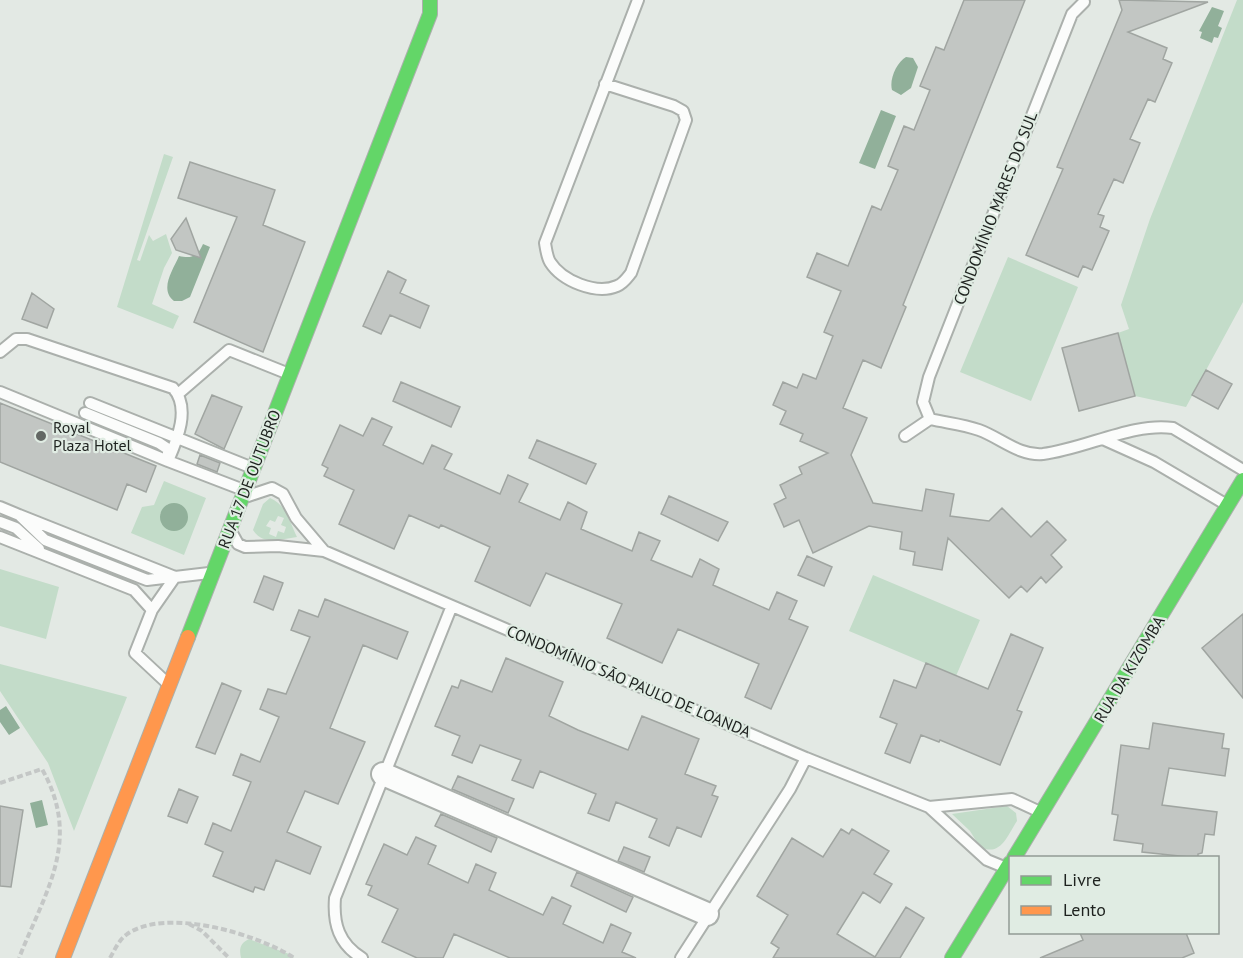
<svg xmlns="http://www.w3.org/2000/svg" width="1243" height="958" viewBox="0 0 1243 958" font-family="'PT Sans',sans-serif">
<rect width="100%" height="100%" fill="#e3e9e4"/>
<path fill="#c3dcc9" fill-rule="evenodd" d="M1237 0H1243V302L1186 407 1135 396 1118 333 1129 329 1121 305 1150 219Z
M164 154 173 157 137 260 140 261 149 235 153 241 166 234 172 253 164 268 152 304 179 316 173 329 117 307Z
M1008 257 1078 287 1031 401 960 372Z
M164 481 206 498 184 555 131 533 142 507 154 505ZM168 504 184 507 187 520 160 514Z
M270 498C286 504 290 523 297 537 281 539 263 546 253 530L263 504ZM278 516 284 518 281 525 286 527 284 533 278 531 276 537 269 534 271 528 266 526 270 520 275 522Z
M0 569 59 587 46 639 0 626Z
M873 575 980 620 956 676 849 631Z
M0 664 127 697 74 831 48 763 0 691Z
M1007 806 1016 813 1017 821C1007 836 1001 857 980 847L970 831 952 814Z
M249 939 289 954 294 958H241C239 949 240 943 249 939Z"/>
<path fill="#91b09a" d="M1212 7 1224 11 1218 26 1222 28 1218 38 1214 37 1212 43 1200 38 1202 32 1199 31Z
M906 57 913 58 918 67 911 88 901 95 892 90C889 79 897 62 906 57Z
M881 110 896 116 875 169 859 163Z
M203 244 210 247 190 297 182 301H174C159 289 173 270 179 256 192 259 198 256 203 244Z
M160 517a14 14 0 1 1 28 0a14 14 0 1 1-28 0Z
M6 706 20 728 9 735 0 722V710Z
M42 800 48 825 36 828 30 803Z"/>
<path fill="#c2c6c3" stroke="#a0a5a1" stroke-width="1.5" d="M964 0H1025L903 305 906 307 881 368 863 360 843 408 867 418 851 455 873 503 922 511 926 489 954 494 950 516 989 521 1002 508 1031 537 1047 521 1066 540 1051 555 1062 567 1046 583 1041 577 1027 592 1021 586 1009 598 948 538 942 570 913 565 915 552 900 549 902 532 869 526 813 553 799 520 784 527 774 504 786 498 780 485 802 474 799 467 828 453 800 441 803 434 780 424 786 411 773 405 783 382 797 388 803 374 816 379 833 336 824 332 841 291 807 277 817 253 848 266 872 206 881 210 898 170 888 166 904 126 914 130 930 90 920 86 936 47 944 50Z
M1119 0 1208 2 1128 32 1167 48 1163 59 1172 63 1155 102 1148 99 1130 139 1140 143 1123 183 1114 179 1098 214 1104 216 1100 227 1109 231 1092 270 1083 266 1078 277 1026 255 1063 169 1057 167 1122 10Z
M190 162 275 190 263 225 305 242 263 352 194 322 237 217 178 198Z
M186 218 201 258 176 250 171 239Z
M388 271 406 280 400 293 429 306 420 328 390 315 381 334 363 326Z
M32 293 54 309 47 328 22 319Z
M1118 333 1135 396 1079 411 1062 348Z
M1206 370 1232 384 1218 409 1192 395Z
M401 382 460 407 451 427 393 401Z
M212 395 242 407 224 449 195 434Z
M0 403 156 466 146 492 127 484 117 510 0 462Z
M372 418 392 427 383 445 423 464 432 445 452 454 444 469 500 494 508 475 528 484 519 502 560 520 568 502 587 512 581 529 632 551 639 532 660 541 651 560 692 577 700 559 719 569 713 585 769 610 777 592 797 601 789 619 808 627 771 709 745 697 759 664 678 629 662 663 607 638 622 604 546 573 530 606 475 581 490 547 441 525 439 528 409 515 394 549 339 524 354 490 324 476 328 468 322 465 340 425 363 436Z
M537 440 596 464 586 484 529 458Z
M200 455 220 463 217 472 197 464Z
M669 496 728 522 718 541 661 514Z
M807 556 832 567 824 586 798 575Z
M264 576 283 583 273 610 254 602Z
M325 599 408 632 397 659 363 645 330 728 365 742 338 804 305 791 287 832 321 847 310 874 276 860 264 890 255 887 253 892 213 876 223 852 205 844 213 823 231 831 251 782 233 775 241 754 260 762 279 717 260 709 268 689 286 694 310 637 291 630 299 610 318 617Z
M1243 614V698L1202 648Z
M1011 634 1043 648 1017 710 1022 712 1000 765 940 740 939 742 921 735 910 763 885 753 897 724 880 717 894 680 916 688 926 663 988 689Z
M506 658 563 682 549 716 578 730 628 750 642 716 699 739 685 774 716 786 712 795 718 797 701 837 677 827 669 846 649 837 657 819 616 802 609 821 588 813 596 794 540 771 533 788 512 780 521 760 480 745 472 763 452 755 460 736 435 726 452 686 458 688 461 680 492 692Z
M222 683 241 691 215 754 196 747Z
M1153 723 1224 734 1222 748 1229 749 1225 776 1169 768 1162 805 1217 812 1214 835 1205 834 1202 853 1198 854V858L1142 852 1143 844 1114 840 1118 815 1112 814 1121 745 1149 749Z
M458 776 514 799 508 813 452 789Z
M179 789 198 797 187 823 168 816Z
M0 806 23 810 11 887 0 886Z
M441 814 497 838 491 852 435 826Z
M841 829 849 834 852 829 889 851 874 874 892 884 880 903 863 892 837 934 875 957 906 907 924 918 900 958H773L779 948 771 943 788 915 757 896 792 838 823 857Z
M416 837 436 846 428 864 468 883 476 864 496 873 489 890 543 915 552 897 571 906 563 924 603 943 611 924 631 933 622 952 636 958H510L454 934 443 958H417L382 942 398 909 368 895 372 886 366 884 384 844 407 855Z
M624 847 650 857 644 872 618 861Z
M577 872 633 897 626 912 571 886Z
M1080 933H1186L1194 953 1182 958H1040L1083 940Z"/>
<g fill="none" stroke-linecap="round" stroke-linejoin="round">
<defs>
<path id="lane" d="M1084 2 1072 14 929 377 923 402 930 419C947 423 962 424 979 430 1001 438 1019 456 1043 454 1085 449 1133 422 1173 428L1243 470
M605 84 674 106 683 111 686 120 631 273C627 278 623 284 617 286 596 295 562 281 550 262 547 257 546 249 545 243L638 0
M0 352 16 339H27L173 388C191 408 177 440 168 461L0 392
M178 394 229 350 289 374
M90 403 250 467
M85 413 159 443 168 449V461L241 489
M905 436 930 419
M1105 440 1154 462 1227 505
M248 496 272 488 283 494 296 518 324 551
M0 507 19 515 45 540 147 580 172 577
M19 515 175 577 209 573
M0 522 16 528 39 549
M233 535 238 544 245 547 278 546 324 551 806 758 929 807 987 860 1004 867
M0 537 134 590 152 610
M166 682 135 653 152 610 175 577
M929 807 1012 799 1038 811
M362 958C339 944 333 924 335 898L451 608
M681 958 790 789 806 758"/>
<path id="street" d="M383 774 707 914"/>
<path id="fast" d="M188 637 430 14V0
M1014 858 1243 480
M952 958 1010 863"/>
<path id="slow" d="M63 958 188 637"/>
</defs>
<use href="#lane" stroke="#abb0ac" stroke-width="14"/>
<use href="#street" stroke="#abb0ac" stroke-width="26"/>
<use href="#fast" stroke="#abb0ac" stroke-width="16"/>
<use href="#slow" stroke="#abb0ac" stroke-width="16"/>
<path stroke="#c4c7c6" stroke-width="4" stroke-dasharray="6 3" stroke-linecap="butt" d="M0 783 42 769C82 840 46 890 19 958
M189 924 202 931 229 958
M110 958C114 951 119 940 126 935 164 906 258 934 294 958"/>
<use href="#lane" stroke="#fbfcfb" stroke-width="10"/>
<use href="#street" stroke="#fbfcfb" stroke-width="22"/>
<use href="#fast" stroke="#63d668" stroke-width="14"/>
<use href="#slow" stroke="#ff974d" stroke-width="14"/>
</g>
<circle fill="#636864" stroke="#e0ece3" stroke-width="2" cx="41" cy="436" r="6"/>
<g text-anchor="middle" stroke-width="4.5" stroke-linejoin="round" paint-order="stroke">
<g font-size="16" fill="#1e221f" stroke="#e0ece3">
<text transform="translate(995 208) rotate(-69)" y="6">CONDOMÍNIO MARES DO SUL</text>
<text transform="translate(249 479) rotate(-69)" y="6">RUA 17 DE OUTUBRO</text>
<text transform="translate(1129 669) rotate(-59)" y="6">RUA DA KIZOMBA</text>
<text transform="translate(629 681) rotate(23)" y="6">CONDOMÍNIO SÃO PAULO DE LOANDA</text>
</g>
<g font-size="16" fill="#1e221f" stroke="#e0ece3" text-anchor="start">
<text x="53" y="433">Royal<tspan x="53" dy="18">Plaza Hotel</tspan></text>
</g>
</g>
<rect x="1009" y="856" width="210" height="78" fill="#e0ece3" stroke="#929b95" stroke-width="1.5"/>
<rect x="1021" y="876" width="30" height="9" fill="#63d668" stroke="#929b95" stroke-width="1.5"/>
<text x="1063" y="886" font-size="18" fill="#1e221f">Livre</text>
<rect x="1021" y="906" width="30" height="9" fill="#ff974d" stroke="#929b95" stroke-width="1.5"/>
<text x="1063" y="916" font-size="18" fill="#1e221f">Lento</text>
</svg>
